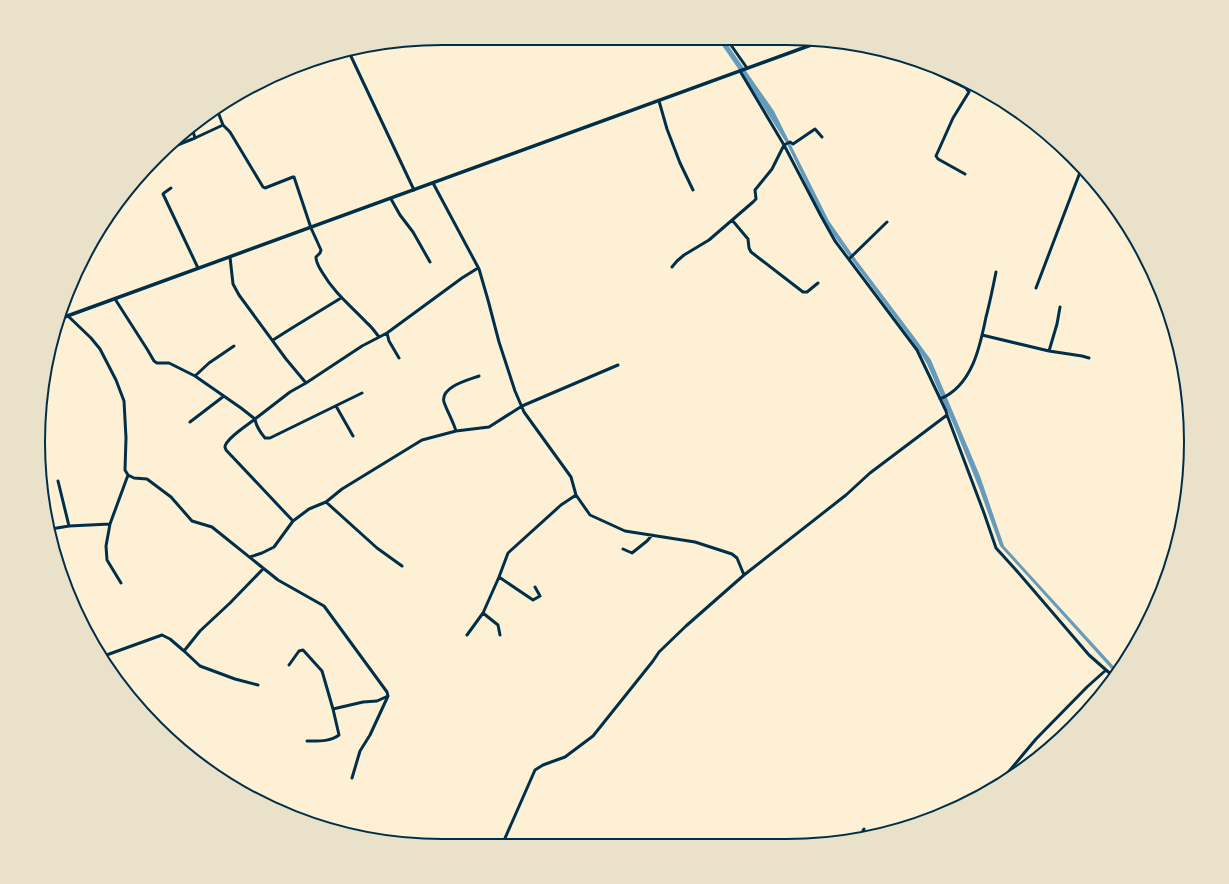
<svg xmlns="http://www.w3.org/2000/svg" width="1229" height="884" viewBox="0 0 1229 884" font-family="Arial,sans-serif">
<rect width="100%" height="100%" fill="#fdf0d5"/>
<path fill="#669bbc" d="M717 38H723L774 111 829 221 857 261 915 338 931 360 980 476 1004 546 1118 671 1116 674 1050 601 1000 546 979 488 954 426 927 364 916 346 834 236 821 215 787 144 750 86Z"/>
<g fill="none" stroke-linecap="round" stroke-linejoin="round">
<path stroke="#003049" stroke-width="3" d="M726 38 747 68
M348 50 414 190
M936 67 934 71 935 73 966 88 969 92 953 118 936 156 938 159 965 174
M740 71 784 145 821 216 835 241 917 350 946 411 947 415 984 513 996 548 1016 570 1089 655 1114 677
M659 101 667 129 680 163 693 190
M216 107 223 125
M192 128 195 138
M170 148 195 138 223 125 230 132 263 187 265 188 293 177H294L311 228 321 250 320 253 316 257C316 263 319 267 322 272 335 294 350 305 367 323 372 327 375 332 379 337
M433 183 479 269 488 300 499 342 515 391 524 412 571 477 576 495 590 515 625 531 695 542 732 554 737 558 744 575
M171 188 164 193 163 194 198 268
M391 199 400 215 413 232 430 262
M732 220 748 239 749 248 751 252 803 292H807L818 283
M230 257 233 284 239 295 286 359 306 383
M849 259 887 222
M672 267 677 261 684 255 709 240 753 202 756 199 755 190 772 169 784 145 790 142 793 144 815 129 822 137
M1036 288 1082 167
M115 299 147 349 154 361 157 363H169L195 376 241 408 255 419 290 392 306 383 362 346 387 333 462 278 478 268
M68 316 91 338 100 349 116 380 124 401 126 438 125 470 128 475 134 478 147 479 171 497 192 521 212 527 278 580 324 606 387 692 388 696 370 735 360 751 352 778
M387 333 389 341 399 358
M982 335 1049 351 1082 356 1089 358
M273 340 292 328 341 298
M1049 351 1057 324 1060 307
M195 376 209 363 234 346
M940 399C972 386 980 347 986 317 990 302 993 287 996 272
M336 406 353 436
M190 422 224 396
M456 431C453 421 447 411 444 402 440 387 468 380 479 376
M58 481 69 526
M326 502 377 548 402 566
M293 521 309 509 326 502 342 489 422 440 456 431 489 427 522 406 618 365
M110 524 106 546 107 560 121 583
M51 529 69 526 110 524 128 475
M623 549 632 553 647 541 652 535
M250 557 262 553 274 547 293 521 226 450C226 449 225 448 225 447 225 439 249 424 255 419 256 426 260 432 265 438H270L362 393
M499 577 533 600 540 596 535 587
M483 613 498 625 500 635
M467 635 483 613 499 577 508 553 561 505 576 495
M101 657 162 635 170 639 184 651
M289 665 299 651 303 650 322 671 333 709
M1112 675 1120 667
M258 685 235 679 200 666 184 651 200 631 230 603 263 569
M307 741C318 741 330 742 339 735L333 709 363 702 377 701 388 696
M995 788 1036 739 1087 687 1106 670
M859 838 864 829
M502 845 535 770 543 765 565 757 593 736 653 661 659 652 686 626 744 575 846 495 870 473 947 415"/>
<path stroke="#003049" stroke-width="3.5" d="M59 319 822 41"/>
</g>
<path d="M0 0H1229V884H0ZM442 45H787A397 397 0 0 1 1184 442V442A397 397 0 0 1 787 839H442A397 397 0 0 1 45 442V442A397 397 0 0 1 442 45Z" fill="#e9e1ca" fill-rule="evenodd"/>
<path fill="none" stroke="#003049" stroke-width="2" d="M442 45H787A397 397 0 0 1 1184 442V442A397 397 0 0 1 787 839H442A397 397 0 0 1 45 442V442A397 397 0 0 1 442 45Z"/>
</svg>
